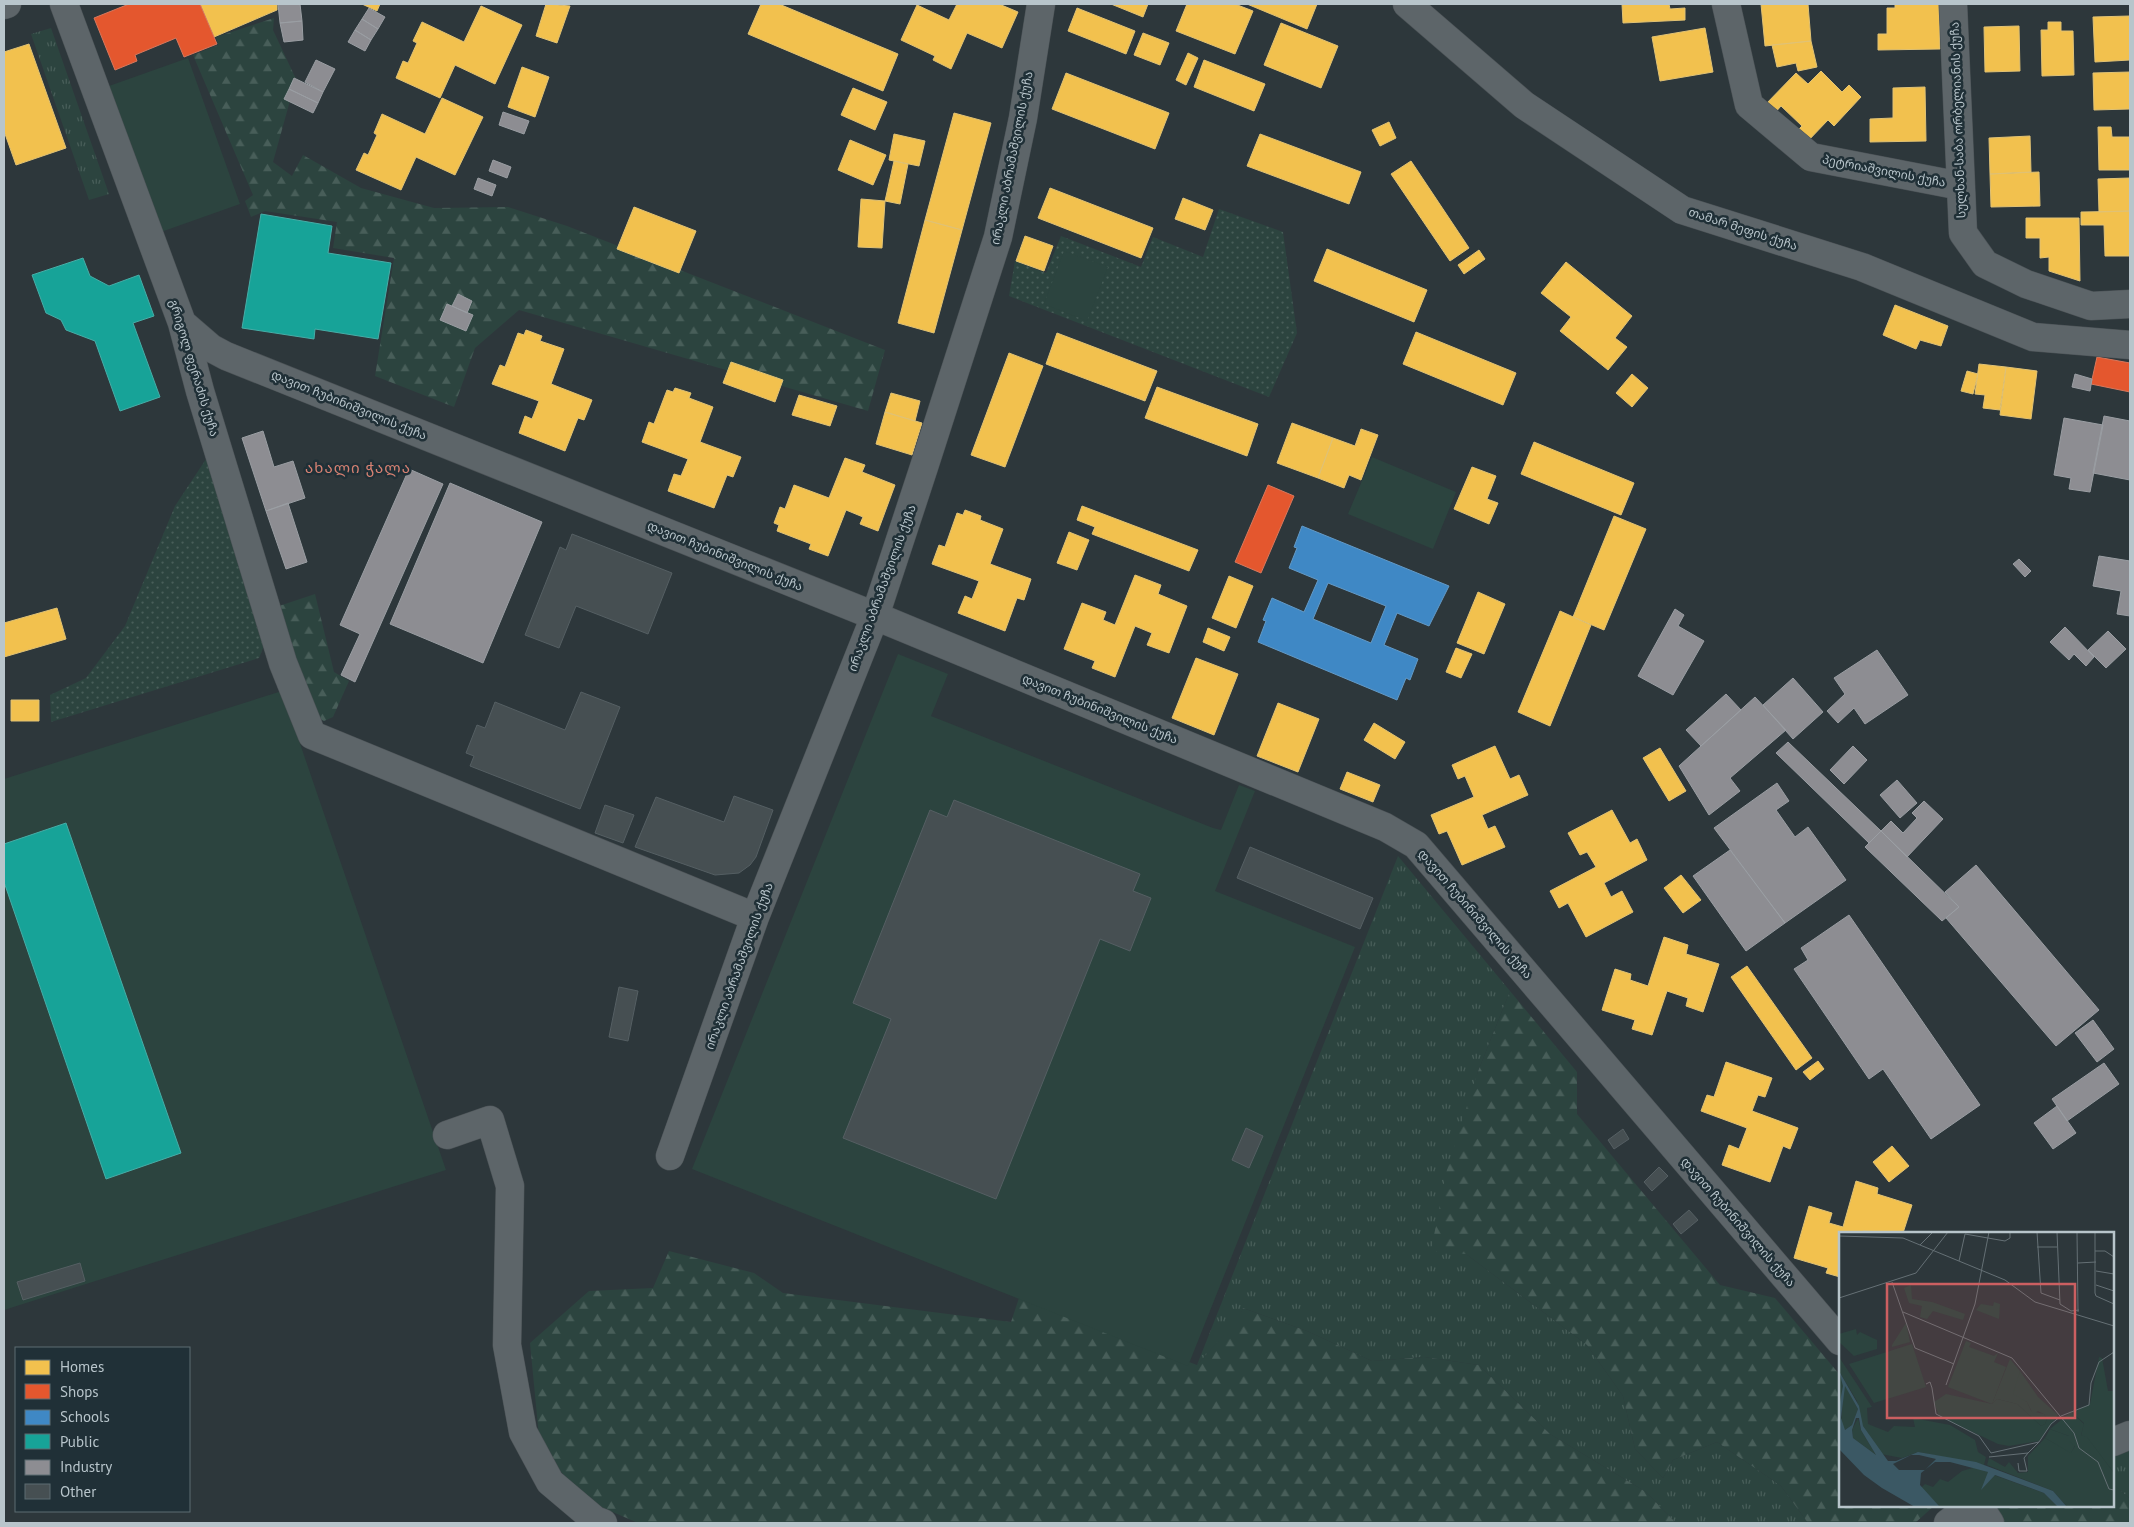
<svg xmlns="http://www.w3.org/2000/svg" width="2134" height="1527" viewBox="0 0 2134 1527" font-family="'PT Sans','Noto Sans Georgian',sans-serif">
<defs>
<pattern id="grass-tufts" width="24" height="20" patternUnits="userSpaceOnUse" patternTransform="scale(1.25)"><rect width="24" height="20" fill="#2c443f"/><path d="M3 7l-1-3M5 7V3M7 7l1-3M15 17l-1-3M17 17v-4M19 17l1-3" fill="none" stroke="#485e59"/></pattern>
<pattern id="forest-firs" width="22" height="20" patternUnits="userSpaceOnUse" patternTransform="scale(1.25)"><rect width="22" height="20" fill="#2c443f"/><path d="M5 1l3.5 6h-7zM16 11l3.5 6h-7z" fill="#485e59"/></pattern>
<pattern id="park-dots" width="8" height="8" patternUnits="userSpaceOnUse" patternTransform="scale(1.25)"><rect width="8" height="8" fill="#2c443f"/><path d="M2 2h.1M6 6h.1" fill="none" stroke="#485e59" stroke-width="1.8" stroke-linecap="round"/></pattern>
</defs>
<rect width="100%" height="100%" fill="#2d373b"/>
<path fill="url(#grass-tufts)" d="M51 28 109 194 89 200 31 34Z
M1398 856 1510 991 1477 1074 1466 1254 1587 1345 1623 1396 1635 1449 1663 1478 1673 1460 1717 1442 1781 1486 1808 1523H1676L1646 1492 1550 1434 1479 1365 1424 1357 1372 1361 1307 1331 1243 1308 1239 1319 1197 1365Z
M2130 1440V1499L2113 1484V1447Z"/>
<path fill="url(#forest-firs)" d="M274 18 273 30 296 79 273 162 292 176 303 155 361 188 434 208 508 207 567 226 885 350 868 411 519 310 475 348 454 407 375 376 394 258 333 248 337 222 265 211 251 217 245 201 253 195 193 55 218 45 216 37Z
M315 594 334 672 349 681 333 717 324 721 306 712 276 607Z
M1510 991 1577 1072V1114L1720 1285 1775 1298 1840 1375V1506H1934L1915 1523H1808L1781 1486 1717 1442 1673 1460 1663 1478 1635 1449 1623 1396 1587 1345 1466 1254 1431 1251 1446 1173 1477 1074Z
M669 1251 754 1273 783 1293 1011 1322 1019 1298 1197 1365 1238 1319 1243 1308 1307 1331 1372 1361 1424 1357 1479 1365 1550 1434 1646 1492 1676 1523H638L585 1500 540 1447 530 1343 589 1291 653 1288Z
M2113 1484 2130 1499V1523H1964L1987 1506H2113Z"/>
<path fill="url(#park-dots)" d="M1219 209 1283 232 1297 333 1269 397 1009 296 1015 261 1046 273 1061 236 1141 267 1153 237 1203 257Z
M214 447 269 633 259 658 51 722 50 695 86 678 125 626 175 506Z"/>
<path fill="#2c443f" d="M188 58 240 204 161 232 109 86Z
M1064 251 1108 267 1087 321 1044 304Z
M1372 457 1456 492 1433 549 1348 514Z
M898 654 948 674 931 716 1213 828 1221 830 1239 785 1255 791 1215 891 1355 947 1188 1366 692 1169Z
M282 691 446 1170 4 1310V779Z"/>
<path fill="#f2c14e" stroke="#e1c274" d="M200 4H277V10L214 37Z
M362 4H380L377 11Z
M546 4 570 6 557 43 536 36Z
M761 4H779L898 54 883 91 748 34Z
M957 4H999L1018 12 1002 48 967 33 951 69 933 60 935 56 901 40 917 5 949 20Z
M1111 4H1148L1143 17Z
M1187 4H1235L1253 11 1235 54 1176 31Z
M1247 4H1317L1307 29Z
M1622 4H1669L1670 9 1685 8V20L1623 23Z
M1761 4H1808L1811 41 1765 46Z
M1895 4H1939L1940 49 1878 50V34H1887V8H1895Z
M481 6 522 25 495 84 455 65 440 98 396 78 403 61 408 63 417 43 413 41 422 22 464 42Z
M1077 8 1135 31 1126 54 1068 31Z
M2130 16V60L2095 62 2093 17Z
M2048 22H2061V31H2073L2074 75 2042 76 2041 30H2048Z
M1281 23 1338 46 1321 88 1264 65Z
M2019 26 2020 71 1985 72 1984 27Z
M1705 28 1713 72 1660 81 1652 37Z
M1143 33 1169 43 1160 65 1134 55Z
M1811 41 1817 67 1798 71 1796 63 1777 67 1772 45Z
M29 44 66 148 16 165 4 131V52Z
M1188 53 1198 58 1186 85 1176 80Z
M1204 60 1265 84 1254 111 1194 87Z
M522 67 549 77 535 117 508 107Z
M1821 71 1842 92 1849 85 1861 97 1834 126 1828 120 1806 143 1795 133 1802 126 1781 106 1773 115 1764 106 1796 73 1808 84Z
M2130 72V109L2094 110 2093 73Z
M1066 73 1169 113 1155 149 1052 109Z
M1925 87 1926 141 1870 142V119L1893 118V88Z
M853 88 887 102 875 130 841 115Z
M442 98 483 117 455 175 416 157 401 190 356 170 364 153 368 155 377 135 374 133 382 114 425 134Z
M954 113 991 123 962 230 925 220Z
M1389 122 1396 138 1380 146 1372 130Z
M2098 127H2111L2112 137H2130V170H2099Z
M894 134 925 141 919 166 889 160Z
M1260 134 1361 172 1349 204 1247 166Z
M2030 136 2031 172 1990 174 1989 138Z
M850 140 886 155 873 185 838 170Z
M894 161 908 164 900 204 885 201Z
M1411 161 1469 248 1450 261 1391 174Z
M2039 172 2040 206 1991 207 1990 174Z
M2130 178V211L2099 212 2098 179Z
M1050 188 1153 228 1141 258 1038 218Z
M1183 198 1213 210 1205 230 1175 219Z
M861 199 885 201 882 248 858 247Z
M634 207 696 231 679 273 617 249Z
M2130 211V256H2105L2104 225H2081V212Z
M2026 218H2079L2080 281 2049 271V257L2040 258V238H2026Z
M925 220 962 230 934 333 898 323Z
M1025 236 1053 246 1044 271 1016 261Z
M1327 249 1427 290 1414 322 1314 281Z
M1479 250 1485 259 1464 274 1458 265Z
M1566 262 1632 316 1615 338 1627 347 1608 370 1560 331 1571 317 1541 293Z
M1895 305 1948 326 1941 346 1920 340 1916 349 1883 335Z
M526 330 542 336 540 341 564 349 551 384 592 400 584 420 578 418 565 451 519 433 525 416 532 419 539 401 492 384 500 365 505 367 518 333 524 335Z
M1416 332 1516 373 1503 405 1403 364Z
M1057 333 1157 371 1145 401 1046 364Z
M1009 353 1043 366 1005 467 971 455Z
M731 362 783 380 775 402 723 383Z
M1979 364 2006 367 2000 410 1983 408 1985 395 1975 394Z
M2006 367 2037 371 2031 419 2000 415Z
M1967 371 1978 374 1973 394 1961 391Z
M1632 374 1648 388 1632 407 1616 393Z
M1157 387 1258 424 1247 456 1145 418Z
M675 388 691 393 689 398 713 407 700 442 741 457 733 477 727 475 714 508 668 491 674 474 681 476 688 459 642 442 649 422 654 424 667 390 673 392Z
M891 393 920 401 915 421 885 412Z
M799 395 837 406 830 426 792 415Z
M885 412 922 423 912 455 876 444Z
M1292 423 1333 438 1318 478 1277 463Z
M1361 429 1378 435 1361 480 1349 475 1344 488 1318 478 1333 438 1355 446Z
M1534 442 1634 483 1621 515 1521 474Z
M845 458 865 465 862 472 895 485 878 531 860 524 863 517 846 510 828 556 809 549 811 544 777 531 779 525 774 523 780 507 785 509 794 485 829 498Z
M1472 467 1496 476 1487 499 1498 503 1489 524 1454 509Z
M1082 506 1198 550 1189 571 1092 534 1095 527 1077 520Z
M965 510 981 516 980 520 1003 529 990 564 1031 579 1024 600 1017 598 1005 631 958 613 965 596 972 599 979 581 932 564 939 545 945 547 957 513 963 515Z
M1614 516 1646 529 1604 630 1573 617Z
M1069 532 1089 540 1077 570 1057 563Z
M1135 575 1161 585 1158 594 1187 606 1169 653 1147 645 1152 633 1135 626 1115 677 1092 668 1095 661 1064 649 1082 603 1106 612 1103 620 1115 625Z
M1229 576 1253 586 1236 628 1212 618Z
M1478 592 1505 604 1484 654 1457 643Z
M57 608 66 639 4 657V623Z
M1560 611 1591 625 1550 726 1518 712Z
M1208 628 1230 637 1224 651 1203 642Z
M1456 648 1472 654 1461 678 1446 672Z
M1196 658 1238 674 1214 735 1172 718Z
M11 700H39V721H11Z
M1278 703 1319 719 1298 772 1257 756Z
M1374 723 1405 742 1395 759 1364 740Z
M1495 746 1510 779 1519 775 1528 795 1482 815 1488 829 1495 826 1505 847 1462 865 1447 831 1439 834 1431 815 1474 797 1465 776 1458 779 1452 765Z
M1660 748 1686 791 1669 801 1643 758Z
M1347 772 1380 785 1373 802 1340 789Z
M1612 810 1630 843 1637 839 1647 860 1604 883 1611 897 1622 891 1633 912 1586 937 1568 903 1559 908 1550 891 1596 867 1587 852 1580 855 1568 833Z
M1681 875 1701 900 1683 913 1664 888Z
M1664 937 1688 945 1686 954 1719 964 1703 1012 1686 1006 1688 998 1667 991 1652 1035 1632 1029 1635 1020 1602 1010 1615 969 1631 974 1630 980 1648 986Z
M1747 966 1812 1058 1796 1070 1731 977Z
M1818 1061 1824 1069 1810 1080 1803 1072Z
M1726 1062 1772 1078 1765 1097 1758 1095 1752 1111 1798 1128 1790 1149 1783 1146 1770 1182 1722 1165 1729 1145 1739 1149 1747 1128 1701 1111 1707 1095 1714 1097Z
M1892 1146 1909 1166 1889 1182 1873 1162Z
M1856 1181 1878 1188 1877 1194 1912 1205 1903 1233 1863 1231 1862 1233H1840V1277L1826 1273 1828 1268 1794 1258 1809 1206 1832 1213 1829 1223 1843 1227Z"/>
<path fill="#e4572e" stroke="#d7785d" d="M129 4H200L217 44 184 57 176 38 135 55 137 61 115 70 94 18Z
M2097 357 2130 363V392L2091 384Z
M1268 485 1294 496 1261 573 1235 562Z"/>
<path fill="#3f88c5" stroke="#639ac7" fill-rule="evenodd" d="M1302 526 1449 586 1429 626 1397 613 1384 645 1418 659 1410 680 1406 678 1397 700 1258 642 1266 621 1263 620 1272 598 1304 612 1318 580 1289 568 1297 548 1294 547ZM1328 583 1386 606 1371 643 1313 619Z"/>
<path fill="#17a398" stroke="#47ada7" d="M261 214 332 226 328 253 391 263 378 339 315 329 314 339 242 328Z
M83 258 90 276 109 286 139 275 154 316 133 323 160 397 120 411 95 341 66 330 61 320 46 313 32 275Z
M66 823 181 1153 106 1179 4 882V844Z"/>
<path fill="#8d8d92" stroke="#9a9ea3" d="M278 4H300L302 21 280 23Z
M369 8 385 17 378 29 362 19Z
M362 19 378 29 371 40 355 30Z
M302 21 303 40 284 42 280 23Z
M355 30 371 40 365 51 348 42Z
M316 60 335 69 323 92 305 82Z
M294 78 323 92 318 103 289 89Z
M289 89 318 103 313 113 284 99Z
M503 112 529 121 524 134 499 125Z
M493 160 511 167 507 178 489 171Z
M478 178 496 185 492 196 474 189Z
M458 294 472 301 467 313 452 306Z
M447 304 473 315 466 331 440 320Z
M2075 374 2092 379 2090 391 2072 387Z
M2104 416 2130 421V480L2093 473Z
M2064 418 2103 425 2090 492 2069 489 2071 478 2054 475Z
M263 431 274 467 293 461 305 498 266 511 242 438Z
M409 469 443 484 355 682 341 675 360 634 340 625Z
M450 483 542 522 483 663 390 624Z
M288 503 307 562 286 569 266 511Z
M2099 556 2130 561V616L2117 614 2121 591 2093 586Z
M2019 559 2031 571 2025 577 2013 564Z
M1675 609 1684 615 1678 626 1704 641 1673 695 1638 676Z
M2065 627 2094 657 2086 666 2074 654 2069 660 2050 642Z
M2108 631 2126 649 2106 668 2088 650Z
M1877 650 1908 695 1865 724 1854 708 1838 723 1827 711 1845 694 1834 678Z
M1793 678 1823 712 1793 739 1763 705Z
M1726 694 1741 710 1701 746 1686 730Z
M1755 697 1786 730 1730 778 1740 791 1709 815 1679 766Z
M1788 742 1881 831 1869 843 1776 753Z
M1853 746 1867 760 1844 784 1830 770Z
M1897 780 1917 803 1900 818 1880 795Z
M1777 783 1789 801 1776 810 1795 837 1808 827 1846 880 1785 923 1714 828Z
M1924 801 1943 819 1907 857 1881 831 1891 821 1903 833 1917 818 1912 813Z
M1881 831 1959 907 1942 921 1865 847Z
M1730 850 1785 923 1746 951 1693 876Z
M1976 865 2099 1010 2056 1046 1946 918 1959 907 1945 892Z
M1849 915 1980 1105 1931 1139 1883 1069 1869 1079 1794 969 1808 960 1801 948Z
M2093 1020 2114 1049 2097 1062 2075 1033Z
M2104 1063 2119 1084 2067 1121 2052 1099Z
M2057 1106 2076 1133 2053 1149 2034 1123Z"/>
<path fill="#464f52" stroke="#555f63" d="M572 534 672 573 648 634 576 606 559 648 525 635 560 547 566 550Z
M581 692 620 707 580 809 470 766 474 756 466 753 477 725 485 728 495 702 565 730Z
M734 796 773 810 756 857 750 865 739 873 715 875 635 847 656 797 724 822Z
M954 800 1140 874 1133 891 1151 898 1130 951 1100 939 996 1199 843 1138 891 1019 853 1003 930 810 947 817Z
M605 805 634 815 623 843 595 833Z
M1250 847 1373 898 1360 929 1237 878Z
M619 987 638 991 628 1041 609 1037Z
M1246 1128 1263 1136 1249 1168 1232 1160Z
M1623 1129 1629 1139 1614 1149 1608 1140Z
M1659 1167 1668 1176 1652 1191 1644 1182Z
M1689 1210 1698 1220 1681 1234 1673 1224Z
M80 1263 85 1281 23 1300 17 1282Z"/>
<g fill="none" stroke-linecap="round" stroke-linejoin="round">
<defs>
<path id="minor" d="M64 4 182 323 200 391 283 663 312 735 755 917
M1407 4 1524 105 1682 210 1862 267 2033 337 2130 345
M1726 4 1749 105 1811 157 1961 186
M1953 4 1963 233 1985 264 2026 284 2091 306 2130 304
M4 5 7 4
M182 323 211 348 226 356 875 616 1385 827 1416 845 1840 1341
M447 1135 490 1120 510 1186 507 1345 523 1432 550 1482 595 1520 603 1523
M670 1156 755 917 875 616 924 467 998 237 1023 118 1041 4
M2113 1442 2130 1435
M1979 1506 1990 1523
M1948 1523 1971 1506"/>
</defs>
<use href="#minor" stroke="#4b5256" stroke-width="29"/>
<use href="#minor" stroke="#5d6569" stroke-width="28"/>
</g>
<g text-anchor="middle" stroke-width="5" stroke-linejoin="round" paint-order="stroke">
<g font-size="12" fill="#b8c5cb" stroke="#203037">
<text transform="translate(1958 120) rotate(-92)" y="4">სულხან-საბა ორბელიანის ქუჩა</text>
<text transform="translate(1012 158) rotate(-79)" y="4">ირაკლი აბრამაშვილის ქუჩა</text>
<text transform="translate(1884 171) rotate(11)" y="4">პეტრიაშვილის ქუჩა</text>
<text transform="translate(1743 229) rotate(18)" y="4">თამარ მეფის ქუჩა</text>
<text transform="translate(194 368) rotate(73)" y="4">გრიგოლ ფერაძის ქუჩა</text>
<text transform="translate(349 405) rotate(22)" y="4">დავით ჩუბინიშვილის ქუჩა</text>
<text transform="translate(725 556) rotate(22)" y="4">დავით ჩუბინიშვილის ქუჩა</text>
<text transform="translate(882 588) rotate(-70)" y="4">ირაკლი აბრამაშვილის ქუჩა</text>
<text transform="translate(1100 709) rotate(22)" y="4">დავით ჩუბინიშვილის ქუჩა</text>
<text transform="translate(1475 914) rotate(49)" y="4">დავით ჩუბინიშვილის ქუჩა</text>
<text transform="translate(739 966) rotate(-70)" y="4">ირაკლი აბრამაშვილის ქუჩა</text>
<text transform="translate(1738 1222) rotate(49)" y="4">დავით ჩუბინიშვილის ქუჩა</text>
</g>
<g font-size="15" letter-spacing="1" fill="#d68172" stroke="#203037">
<text x="358" y="473">ახალი ჭალა</text>
</g>
</g>
<g transform="translate(1839 1232)">
<rect width="275" height="275" fill="#2d373b"/>
<path d="M0 125 33 175 28 176 29 192 49 200 55 194 76 195 74 186 111 193 136 208 139 220 147 225 145 233 79 220 63 226 42 222 22 191 18 169 0 139ZM260 125 263 126 269 159H275V241L248 206 242 203 245 191 232 180 251 172ZM171 127 181 139 177 162 188 170 192 179 205 182 208 187 206 192 202 194 178 172 158 167 153 172ZM0 142 19 177 13 193 6 198 2 193 4 162 0 175ZM19 186 22 198 37 223 14 206 13 198ZM211 197 230 204 236 213 232 222 206 206ZM137 235 149 240 148 251 155 243 205 261 219 275 100 274 82 256 86 252 94 255 101 247 109 250 123 239Z" fill="#2c443f"/>
<path d="M72 53 73 67 93 70 126 82 124 88 94 79 88 87 81 85 83 74 70 71 65 56ZM17 97 18 103 21 100 38 108V117L15 124 0 110V102ZM181 139 199 165 219 183 200 209 170 214 159 212 100 184 95 170 107 162 153 172 158 167 178 172 202 194 206 192 208 187 205 182 199 179 194 182 188 170 174 162ZM232 180 245 192 242 203 248 205 275 241V275H228L214 259 148 233 150 226 166 235 170 230 179 241 189 240V224L206 206 232 221 236 214 230 209V204L211 197Z" fill="#2c443f"/>
<path d="M155 70 161 72 160 87 137 78 142 72 154 74ZM67 91 71 110 53 115V113Z" fill="#2c443f"/>
<path d="M127 109 132 111 130 115 155 124 159 121 155 130 167 135 153 172 109 155ZM73 112 87 155 35 171 10 132Z" fill="#2c443f"/>
<path d="M0 139 20 174 24 194 49 229H57L79 220 137 230 214 259 228 275H219L205 261 156 243 142 258 149 240 111 230H96L82 241 81 253 100 274 117 275H76L43 256 25 243 0 217V175L4 154ZM6 154 19 177 13 193 6 198 2 186ZM17 186H20L22 198 37 223 14 206 13 198ZM72 223H80L97 227 86 238H60L54 232Z" fill="#3b5864" fill-rule="evenodd"/>
<path fill="none" stroke="#657075" stroke-width="1" d="M198 0 202 61 221 68M218 0 221 72 232 79 240 78M238 0 239 80M256 0V61L257 64 275 72M0 4 64 6 166 48 196 70 275 94M81 13 94 0M198 15H218M256 19H266L275 25M120 29 126 2 166 9 171 6V0M239 31 257 30M257 39 275 42M53 50 76 116 115 132M257 53 275 59M0 66 77 41 109 0M64 80 173 126 235 201 240 216 259 230 270 257 275 258M87 152 91 150 93 156 97 182 140 204 152 221 200 210 212 192 222 184 250 173 252 151 260 130 275 120M107 153 136 72 150 0M150 225 189 221 200 210M179 231 180 239H188L185 226 189 221"/>
<path fill="#cc5f61" fill-opacity="0.15" stroke="#cc5f61" stroke-width="2.5" d="M48 52H236V186H48Z"/>
<rect width="275" height="275" fill="none" stroke="#b8c5cb" stroke-width="2.5"/>
</g>
<rect width="2134" height="1527" fill="none" stroke="#b8c5cb" stroke-width="10"/>
<rect x="15" y="1347" width="175" height="165" fill="#203037" stroke="#5d6c72"/>
<rect x="25" y="1360" width="25" height="15" fill="#f2c14e" stroke="#5d6c72"/>
<text x="60" y="1372" font-size="15" fill="#b8c5cb">Homes</text>
<rect x="25" y="1384" width="25" height="15" fill="#e4572e" stroke="#5d6c72"/>
<text x="60" y="1397" font-size="15" fill="#b8c5cb">Shops</text>
<rect x="25" y="1410" width="25" height="15" fill="#3f88c5" stroke="#5d6c72"/>
<text x="60" y="1422" font-size="15" fill="#b8c5cb">Schools</text>
<rect x="25" y="1434" width="25" height="15" fill="#17a398" stroke="#5d6c72"/>
<text x="60" y="1447" font-size="15" fill="#b8c5cb">Public</text>
<rect x="25" y="1460" width="25" height="15" fill="#8d8d92" stroke="#5d6c72"/>
<text x="60" y="1472" font-size="15" fill="#b8c5cb">Industry</text>
<rect x="25" y="1484" width="25" height="15" fill="#464f52" stroke="#5d6c72"/>
<text x="60" y="1497" font-size="15" fill="#b8c5cb">Other</text>
</svg>
